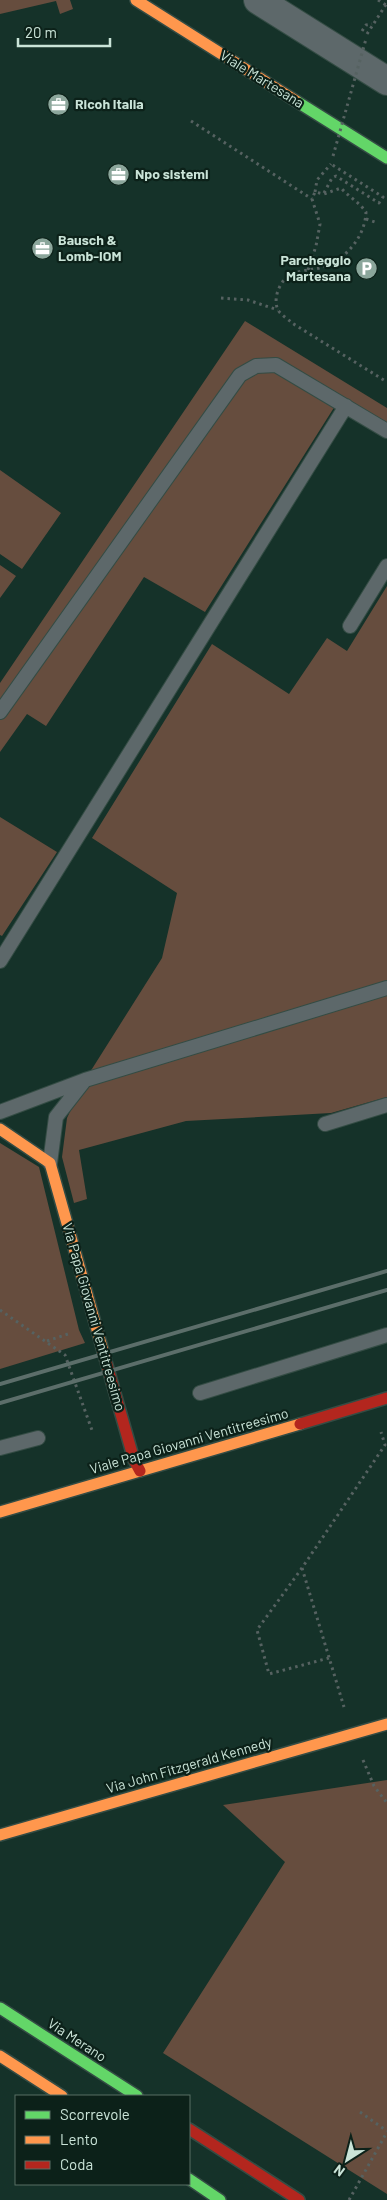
<svg xmlns="http://www.w3.org/2000/svg" width="387" height="2200" viewBox="0 0 387 2200" font-family="Barlow,sans-serif">
<rect width="100%" height="100%" fill="#153229"/>
<path fill="#664d3e" d="M0 0H70L73 9 60 14 56 1 0 14Z
M245 321 387 408V437L335 406 205 612 144 577 46 726 27 714 0 752V683Z
M0 470 61 513 22 569 0 554Z
M0 565 16 576 0 598Z
M387 586V1097L331 1113 186 1121 79 1150 87 1199 74 1203 62 1157 67 1118 85 1080 162 958 177 893 92 838 212 644 289 694 327 638 347 651Z
M0 817 57 852 2 936 0 935Z
M0 1143 39 1167 79 1330 85 1343 0 1369Z
M387 1780V2194L163 2053 285 1862 223 1805Z"/>
<g fill="none" stroke-linecap="round" stroke-linejoin="round">
<defs>
<path id="lane" d="M350 626 387 566
M0 712 240 375 256 366 276 365 387 431
M0 961 346 406
M0 1112 85 1080 387 988
M325 1124 387 1105
M50 1163 56 1117 85 1080
M200 1393 387 1335
M0 1448 38 1438"/>
<path id="street" d="M258 0 387 81"/>
<path id="fast" d="M296 101 387 158
M0 2008 137 2096
M189 2179 220 2200"/>
<path id="slow" d="M136 0 296 101
M0 1129 50 1163 103 1351
M0 1512 300 1424
M0 1835 387 1724
M0 2056 62 2096"/>
<path id="jam" d="M103 1351 134 1460 140 1471
M300 1424 387 1398
M189 2129 299 2200"/>
</defs>
<use href="#lane" stroke="#344c44" stroke-width="16"/>
<use href="#street" stroke="#344c44" stroke-width="30"/>
<use href="#fast" stroke="#344c44" stroke-width="14"/>
<use href="#slow" stroke="#344c44" stroke-width="14"/>
<use href="#jam" stroke="#344c44" stroke-width="14"/>
<path stroke="#566261" stroke-width="3" stroke-dasharray="2.5 4" stroke-linecap="butt" d="M378 0 386 5
M362 31 366 25 372 24
M367 34 387 3
M191 121 312 199
M315 192 317 180 331 164
M324 193 332 178 336 176 379 203 383 197 331 164
M366 219 378 223
M308 270 316 246 320 224 312 199 315 192 324 194 341 188C349 197 359 202 366 212 365 237 346 259 323 267 313 270 302 270 292 274 281 278 272 298 278 310 281 315 288 319 292 323L387 382
M221 298 248 300 278 310
M0 1310 65 1355 93 1433
M47 1341 68 1334
M302 1568 344 1707
M329 1658 269 1674 257 1630 302 1568 385 1445 381 1432
M363 1760 374 1786 387 1803
M360 2112 387 2131
M349 2200 387 2132"/>
<use href="#lane" stroke="#5d686a" stroke-width="14"/>
<use href="#street" stroke="#5d686a" stroke-width="28"/>
<use href="#fast" stroke="#63d668" stroke-width="11"/>
<use href="#slow" stroke="#ff974d" stroke-width="11"/>
<use href="#jam" stroke="#b3261e" stroke-width="11"/>
<path stroke="#5c6e6a" stroke-width="4" d="M0 1384 387 1271
M0 1403 387 1290"/>
<path stroke="#566261" stroke-width="3" stroke-dasharray="2.5 4" stroke-linecap="butt" d="M333 156 366 39"/>
</g>
<defs>
<symbol id="office-disc" viewBox="-11 -11 22 22"><circle r="9.5" fill="#8ba69b" stroke="#0c2119"/><path d="M-6-3h4V-5.5h4V-3h4V5H-6ZM-1-4.5V-3h2v-1.5ZM-6 0V1H6V0Z" fill="#fff"/></symbol>
<symbol id="parking-disc" viewBox="-11 -11 22 22"><circle r="9.5" fill="#8ba69b" stroke="#0c2119"/><path d="M-3.5-5.5H1a3.5 3.5 0 0 1 0 7H-1V5.5H-3.5ZM-1-3.4V-.6H.8a1.4 1.4 0 0 0 0-2.8Z" fill="#fff"/></symbol>
</defs>
<g fill-rule="evenodd">
<use href="#office-disc" x="46" y="92" width="25" height="25"/>
<use href="#office-disc" x="106" y="162" width="25" height="25"/>
<use href="#office-disc" x="30" y="236" width="25" height="25"/>
<use href="#parking-disc" x="354" y="256" width="25" height="25"/>
</g>
<g text-anchor="middle" stroke-width="4.5" stroke-linejoin="round" paint-order="stroke">
<g font-size="14" fill="#cae4d8" stroke="#0c2119">
<text transform="translate(262 79) rotate(32)" y="5">Viale Martesana</text>
<text transform="translate(94 1317) rotate(74)" y="5">Via Papa Giovanni Ventitreesimo</text>
<text transform="translate(189 1441) rotate(-16)" y="5">Viale Papa Giovanni Ventitreesimo</text>
<text transform="translate(189 1765) rotate(-16)" y="5">Via John Fitzgerald Kennedy</text>
<text transform="translate(77 2040) rotate(33)" y="5">Via Merano</text>
</g>
<g font-size="14" font-weight="bold" fill="#cae4d8" stroke="#0c2119" text-anchor="start">
<text x="75" y="109">Ricoh Italia</text>
<text x="135" y="179">Npo sistemi</text>
<text x="58" y="245">Bausch &amp;<tspan x="58" dy="16">Lomb-IOM</tspan></text>
<text x="351" y="265" text-anchor="end">Parcheggio<tspan x="351" dy="16">Martesana</tspan></text>
</g>
</g>
<rect x="15" y="2095" width="175" height="90" fill="#0c2119" stroke="#586f65"/>
<rect x="25" y="2111" width="25" height="8" fill="#63d668" stroke="#586f65"/>
<text x="60" y="2120" font-size="15" fill="#cae4d8">Scorrevole</text>
<rect x="25" y="2136" width="25" height="8" fill="#ff974d" stroke="#586f65"/>
<text x="60" y="2145" font-size="15" fill="#cae4d8">Lento</text>
<rect x="25" y="2161" width="25" height="8" fill="#b3261e" stroke="#586f65"/>
<text x="60" y="2170" font-size="15" fill="#cae4d8">Coda</text>
<g transform="translate(347 2160) rotate(216)" stroke="#0c2119" stroke-width="4" paint-order="stroke">
<path d="M0-4L9 19L0 12L-9 19Z" fill="#cae4d8"/>
<text y="-8" font-size="14" font-weight="bold" text-anchor="middle" fill="#cae4d8">N</text>
</g>
<path d="M18 38v8h92v-8" fill="none" stroke="#cae4d8" stroke-width="2.5"/>
<text x="25" y="38" font-size="15" fill="#cae4d8" stroke="#0c2119" stroke-width="4" paint-order="stroke">20 m</text>
</svg>
